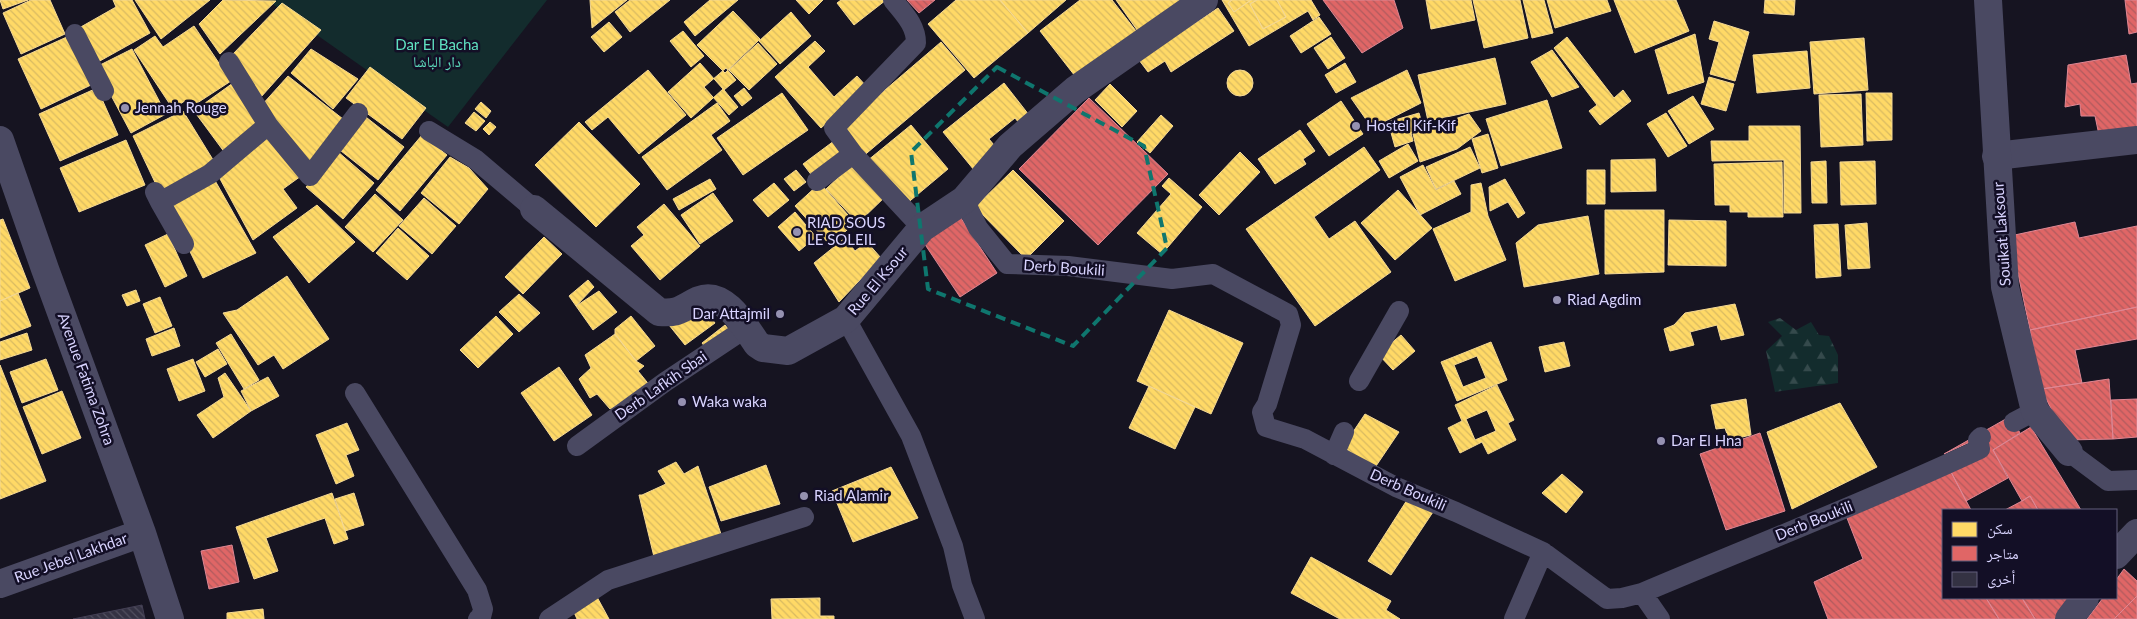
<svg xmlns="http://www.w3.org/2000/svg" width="2137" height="619" viewBox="0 0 2137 619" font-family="Lato,'Noto Naskh Arabic',sans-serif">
<defs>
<pattern id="forest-firs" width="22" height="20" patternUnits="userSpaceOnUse" patternTransform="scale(1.25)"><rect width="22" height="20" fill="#132c2d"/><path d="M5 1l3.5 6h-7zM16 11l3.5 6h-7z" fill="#354a4c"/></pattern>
<pattern id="homes-back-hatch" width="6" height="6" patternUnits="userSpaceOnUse" patternTransform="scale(1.25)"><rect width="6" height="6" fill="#ffd966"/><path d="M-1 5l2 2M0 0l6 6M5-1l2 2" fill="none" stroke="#d9ba61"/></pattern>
<pattern id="shops-back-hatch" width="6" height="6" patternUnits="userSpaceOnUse" patternTransform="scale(1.25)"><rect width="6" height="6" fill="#e06666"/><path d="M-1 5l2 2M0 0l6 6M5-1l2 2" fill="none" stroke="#b05b5e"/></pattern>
<pattern id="building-back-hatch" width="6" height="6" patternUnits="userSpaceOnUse" patternTransform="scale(1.25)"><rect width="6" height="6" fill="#343243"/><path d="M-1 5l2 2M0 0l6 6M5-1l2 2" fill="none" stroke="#514f5f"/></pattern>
</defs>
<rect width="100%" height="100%" fill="#161421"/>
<path fill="url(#forest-firs)" d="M1780 318 1796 330 1811 322 1819 335 1829 336 1838 355V383L1775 392 1766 351 1782 336 1768 322Z"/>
<path fill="#132c2d" d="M267 0H547L448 127Z"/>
<path fill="url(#homes-back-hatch)" stroke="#f4d894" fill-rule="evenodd" d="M0 0H28L3 9Z
M31 0H50L65 34 21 54 3 13Z
M113 0H132L150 33 98 62 79 28 116 7Z
M135 0H210L161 39Z
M223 0 276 1 220 54 199 24Z
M590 0H627L592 28Z
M630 0H670L630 32 615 12Z
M710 0H738L695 36 684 22Z
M796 0H823L809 14Z
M841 0H886L854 25 837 3Z
M956 0H1000L1028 33 974 78 928 24Z
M1000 0H1066L1028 33Z
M1080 0H1112L1140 36 1075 76 1040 31Z
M1116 0H1192L1142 37Z
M1222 0H1232L1228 3 1234 12 1251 0H1257L1250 4 1263 29 1286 17 1277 0H1311L1320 15 1313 20 1308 11 1249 46Z
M1232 0H1251L1234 12 1228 3Z
M1257 0H1277L1286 17 1263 29 1250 4Z
M1426 0H1471L1475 20 1431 29Z
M1473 0H1520L1528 38 1484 48Z
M1523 0H1544L1553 33 1532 38Z
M1547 0H1607L1611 11 1555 28Z
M1614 0H1676L1689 31 1635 53Z
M1765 0H1795L1794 15 1764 13Z
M282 3 321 30 261 97 233 54Z
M1218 8 1234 31 1171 72 1165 61 1148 72 1139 60Z
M733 11 760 39 725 73 697 45Z
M791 12 811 36 780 64 759 41Z
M1319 17 1331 34 1301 53 1290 36Z
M1714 21 1749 32 1735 81 1710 74 1719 42 1709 39Z
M609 22 622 37 604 52 591 37Z
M194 26 231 81 191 107 186 100 173 109 134 50 155 36 163 47Z
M683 31 704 56 691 67 670 41Z
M1695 34 1704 82 1668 94 1655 50Z
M69 36 91 85 41 109 18 59Z
M1331 37 1345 58 1328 69 1314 48Z
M1567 37 1614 98 1623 90 1631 101 1600 125 1589 111 1597 105 1554 48Z
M1864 38 1868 90 1814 94 1810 42Z
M815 41 825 51 808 67 834 97 857 76 867 87 821 128 775 77Z
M941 42 965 70 861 158 837 131Z
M758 43 777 64 749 90 729 70Z
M132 49 166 114 131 133 96 67Z
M311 49 358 79 333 109 291 73Z
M1552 50 1579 87 1552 97 1531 62Z
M1807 51 1810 88 1757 93 1753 55Z
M1495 58 1506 104 1428 121 1418 75Z
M700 63 723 89 691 118 668 92Z
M1345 63 1356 82 1336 93 1325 75Z
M370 67 426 108 402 139 346 98Z
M726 68 736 80 724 90 738 107 729 115 704 87Z
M1227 83a13 13 0 1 1 26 0a13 13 0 1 1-26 0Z
M648 70 686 115 639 154 608 117 592 130 585 122Z
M1407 70 1421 103 1372 128 1351 98Z
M288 76 343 119 307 165 261 106Z
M1709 77 1734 84 1726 111 1701 104Z
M233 83 262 124 225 153 194 111Z
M1004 83 1029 115 1019 123 1015 118 989 139 999 151 974 170 943 132Z
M1110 84 1137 111 1122 127 1095 100Z
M97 88 118 135 60 161 39 114Z
M744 88 752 98 742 106 734 96Z
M782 93 808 130 743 175 717 138Z
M1866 93H1892V140L1867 141Z
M1861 94 1863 145 1821 147 1819 95Z
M1693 96 1714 129 1689 144 1668 111Z
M1547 100 1562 148 1501 166 1486 119Z
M1341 101 1363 134 1329 156 1307 124Z
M481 102 491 111 486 118 475 109Z
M717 103 730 121 711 135 722 150 667 190 642 157Z
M183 111 215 163 161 195 133 136Z
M474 112 485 121 476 131 465 123Z
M1419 113 1424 130 1411 133 1413 141 1395 147 1388 122Z
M1666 113 1687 146 1668 157 1647 124Z
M362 114 404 147 378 180 336 147Z
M1469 114 1481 131 1457 149 1420 162 1413 134Z
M1161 115 1173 126 1150 153 1137 142Z
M490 122 496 127 489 135 483 129Z
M579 122 640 184 596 227 535 165Z
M911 125 948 169 905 205 867 161Z
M1749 126H1800L1801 213H1784V160L1712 161 1711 141H1749Z
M1300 130 1315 151 1303 159 1306 164 1275 184 1258 159Z
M271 134 301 176 283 189 297 208 253 240 219 177Z
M1488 134 1498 168 1482 173 1472 139Z
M422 135 447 155 400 211 376 190Z
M838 138 847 151 813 177 803 164Z
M126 140 145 185 79 212 60 168Z
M1408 144 1418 161 1389 178 1379 161Z
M1364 147 1380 170 1314 217 1329 239 1355 221 1391 272 1315 326 1246 229Z
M1470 147 1480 168 1436 189 1426 167Z
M337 151 374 183 343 219 306 187Z
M1240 152 1260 172 1219 215 1199 195Z
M450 157 469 168 488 189 459 224 421 193Z
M1655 159 1656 191 1611 192V160Z
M857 160 888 194 858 223 826 189Z
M1826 161 1827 203H1812L1811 162Z
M1875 161 1876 204 1841 205 1840 162Z
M1782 162 1783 217H1748V212H1730V205H1715L1714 164Z
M1423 165 1436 190 1454 181 1461 194 1420 215 1400 177Z
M796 170 806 182 794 191 784 179Z
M1013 170 1064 221 1026 259 975 207Z
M1587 170H1605V204H1587Z
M213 177 256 253 203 278 166 203Z
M1169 178 1202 207 1162 254 1137 233 1171 194 1162 186Z
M710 179 716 189 679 210 673 199Z
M1505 179 1525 213 1518 218 1508 202 1490 211 1489 187Z
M774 183 789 200 768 217 753 200Z
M820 183 855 223 830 245 795 206Z
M1481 183 1488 216 1506 260 1455 281 1433 229 1471 212V185Z
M1398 190 1432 228 1395 260 1361 223Z
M713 193 733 221 700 244 681 215Z
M375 194 403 220 373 252 345 227Z
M424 198 456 226 432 254 399 226Z
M664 204 700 246 660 280 631 246 644 235 637 227Z
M317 205 355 242 309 283 273 237Z
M1605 210H1664V272L1605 274Z
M795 212 816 237 799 251 778 227Z
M1588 216 1599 274 1524 287 1516 243 1538 225Z
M3 219 30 288 0 301V220Z
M1669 220 1726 221V266L1668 265Z
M1867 223 1870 268 1848 269 1845 225Z
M1838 224 1841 276 1816 278 1814 225Z
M398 228 429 256 407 280 376 253Z
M168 234 187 276 165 287 145 245Z
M544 237 562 254 523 294 505 277Z
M845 238 855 251 867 242 881 258 839 302 814 263Z
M287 276 329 339 283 369 274 355 258 365 223 313 237 310Z
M588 280 594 287 576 306 569 296Z
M136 290 140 301 127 306 122 295Z
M599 291 617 312 593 330 576 306Z
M18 293 31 326 0 338V301Z
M519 294 540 313 519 332 499 312Z
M160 297 172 326 155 333 143 304Z
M699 302 715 323 685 345 669 325Z
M1735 304 1744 335 1721 340 1717 325 1690 332 1694 345 1670 351 1664 329 1674 325 1685 313Z
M1169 310 1243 343 1211 414 1137 381Z
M496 316 513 334 478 368 460 350Z
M631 316 655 346 636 361 615 334V329Z
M725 325 732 334 709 352 702 343Z
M174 328 180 346 152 356 146 339Z
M27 333 32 350 0 360V342Z
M231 334 259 380 244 389 216 343Z
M615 334 636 361 644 366 638 371 651 387 610 409 597 394 590 398 579 379 591 368 585 355Z
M1401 335 1415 351 1393 370 1378 354Z
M1491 342 1507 380 1457 401 1441 362ZM1477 356 1486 378 1463 387 1454 365Z
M1564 342 1570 366 1545 372 1539 347Z
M218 349 227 364 205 377 196 362Z
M46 359 58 390 22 403 10 372Z
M193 359 205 391 179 401 167 369Z
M0 365 46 481 0 499Z
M559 367 592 415 554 441 521 393Z
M225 373 251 411 213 438 197 415 224 397 218 378Z
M268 377 279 396 251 411 241 391Z
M1497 385 1514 420 1508 423 1516 440 1488 454 1482 442 1460 453 1448 428 1462 421 1455 405ZM1487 410 1496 431 1475 440 1466 419Z
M1149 386 1195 407 1175 449 1129 428Z
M62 391 81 438 42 454 23 407Z
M1746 399 1751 435 1729 440 1725 428 1716 429 1711 405Z
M1840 403 1877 467 1792 509 1767 432Z
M1365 414 1399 432 1374 469 1343 447Z
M347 423 359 450 346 455 354 476 336 484 316 435Z
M676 462 684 474 698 466 722 537 655 561 639 495H642L666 484 658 471Z
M766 465 780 504 721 521 709 487Z
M891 467 918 518 853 542 832 491Z
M1562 474 1583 492 1566 513 1542 493Z
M332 493 348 539 334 544 325 518 266 538 278 571 254 579 236 527Z
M354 493 364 525 345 531 335 499Z
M1407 500 1435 509 1391 575 1368 561Z
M1311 557 1391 601 1386 610 1400 619H1340L1291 593Z
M597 597 609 619H577L573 610Z
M820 598V616H834V619H772L771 599Z
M263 609 264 619H227V613Z"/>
<path fill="url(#shops-back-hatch)" stroke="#de8794" d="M907 0H935L919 13Z
M1323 0H1394L1403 28 1362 53Z
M2125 0H2137V32L2129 34Z
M2126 55 2131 84 2137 83V130L2099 135 2095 116H2081L2080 104 2065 107 2068 65Z
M1089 98 1168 174 1098 245 1019 169Z
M959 215 997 273 960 297 922 240Z
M2075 222 2079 238 2137 226V307L2030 330 2010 236Z
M2137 307V339L2075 350 2082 383 2041 389 2030 330Z
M2109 379 2113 439 2067 440 2041 389Z
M2137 399V437L2113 439 2111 400Z
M2011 416 2020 433 1993 450 2008 478 1966 501 1950 470 1981 437 1944 454Z
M2031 427 2081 510H2038L2030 496 2022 501 1993 450Z
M1760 433 1785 511 1726 530 1700 454Z
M1950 470 1971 510H1943V598H1986L1999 619H1828L1814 582 1863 559 1847 518Z
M2030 496 2038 510H2005L2022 501Z
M232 545 239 582 209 589 201 551Z
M2124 569 2137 581V596L2114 619H2087L2103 598H2116V580Z
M2137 596V619H2114Z
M1986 598H2022L2035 619H1999Z
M2022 598H2070L2055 619H2035Z"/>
<path fill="url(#building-back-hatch)" stroke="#433f54" d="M142 605 145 619H73Z"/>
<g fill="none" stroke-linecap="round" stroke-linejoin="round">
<path stroke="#4a4962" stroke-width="20" d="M893 0C904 14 916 25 916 43L834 128 853 154 922 228
M75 34 104 91
M229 62 268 125 310 176 358 113
M429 131 475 159 534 209
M817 181 853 154
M155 192 160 202 210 174 268 125
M964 200 978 228 1007 264 1068 266 1172 279 1213 274 1288 314 1291 325 1267 404 1262 412 1266 427 1305 439 1396 487 1456 512 1543 552 1607 599 1622 598 1642 593C1755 545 1869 501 1980 449L1978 440 1981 437
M160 202 184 244
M846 319 911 436 953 546 962 585 975 619
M1359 381 1399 311
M355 393 477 590 483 609 481 617 478 619
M2014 422 2035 411
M577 446 665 382 746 328
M2069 452 2108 481 2137 480
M1334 455 1344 432
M1642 593 1660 619
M549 619 608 580 804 517
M1514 619 1543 552"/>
<path stroke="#4a4962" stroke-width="28" d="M1996 156 2137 140
M2116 555 2137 533
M2069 619 2085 598"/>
<path stroke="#4a4962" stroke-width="28" d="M1988 0 2005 287 2035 411 2069 452
M534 209 659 312C680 314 682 308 699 300 725 290 745 327 757 344L763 348 788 351 846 319 922 228 964 200 1010 146 1075 90 1204 0"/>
<path stroke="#4a4962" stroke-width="28" d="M0 140 45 269 142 533 170 619
M0 584 142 533"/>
</g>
<path fill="none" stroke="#0f766e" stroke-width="4" stroke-dasharray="10 6" stroke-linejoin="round" d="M997 67 1144 146 1167 248 1073 346 928 289 911 152Z"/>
<g fill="#9591b1" stroke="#130f26" stroke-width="2">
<circle cx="125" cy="108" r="5"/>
<circle cx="1356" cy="126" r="5"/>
<circle cx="797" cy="232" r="5"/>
<circle cx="1557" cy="300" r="5"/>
<circle cx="780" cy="314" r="5"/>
<circle cx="682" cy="402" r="5"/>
<circle cx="1661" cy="441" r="5"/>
<circle cx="804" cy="496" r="5"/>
</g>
<g text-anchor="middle" stroke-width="5" stroke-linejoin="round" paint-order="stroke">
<g font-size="15" fill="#5fe0c0" stroke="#130f26">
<text x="437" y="50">Dar El Bacha<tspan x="437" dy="17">دار الباشا</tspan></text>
</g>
<g font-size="15" fill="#d9d4ff" stroke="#130f26" text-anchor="start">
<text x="135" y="113">Jennah Rouge</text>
<text x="1366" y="131">Hostel Kif-Kif</text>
<text x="807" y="228">RIAD SOUS<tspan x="807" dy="17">LE SOLEIL</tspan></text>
<text x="1567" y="305">Riad Agdim</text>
<text x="770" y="319" text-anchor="end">Dar Attajmil</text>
<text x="692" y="407">Waka waka</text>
<text x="1671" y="446">Dar El Hna</text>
<text x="814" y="501">Riad Alamir</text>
</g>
<g font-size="15" fill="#d9d4ff" stroke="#130f26">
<text transform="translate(2002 234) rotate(-94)" y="5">Souikat Laksour</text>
<text transform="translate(1064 268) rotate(4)" y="5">Derb Boukili</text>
<text transform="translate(878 281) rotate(-50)" y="5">Rue El Ksour</text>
<text transform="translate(86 379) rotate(70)" y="5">Avenue Fatima Zohra</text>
<text transform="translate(661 386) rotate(-35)" y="5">Derb Lafkih Sbai</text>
<text transform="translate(1408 490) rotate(24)" y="5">Derb Boukili</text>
<text transform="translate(1814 521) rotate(-22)" y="5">Derb Boukili</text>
<text transform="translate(71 558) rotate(-20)" y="5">Rue Jebel Lakhdar</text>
</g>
</g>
<rect x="1942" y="509" width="175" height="90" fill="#130f26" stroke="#625e7d"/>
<rect x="1952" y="522" width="25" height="15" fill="#ffd966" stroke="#625e7d"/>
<text x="1987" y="534" font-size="15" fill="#d9d4ff">سكن</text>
<rect x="1952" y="546" width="25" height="15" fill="#e06666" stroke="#625e7d"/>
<text x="1987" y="559" font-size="15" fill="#d9d4ff">متاجر</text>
<rect x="1952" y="572" width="25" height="15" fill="#343243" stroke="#625e7d"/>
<text x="1987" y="584" font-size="15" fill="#d9d4ff">أخرى</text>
</svg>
